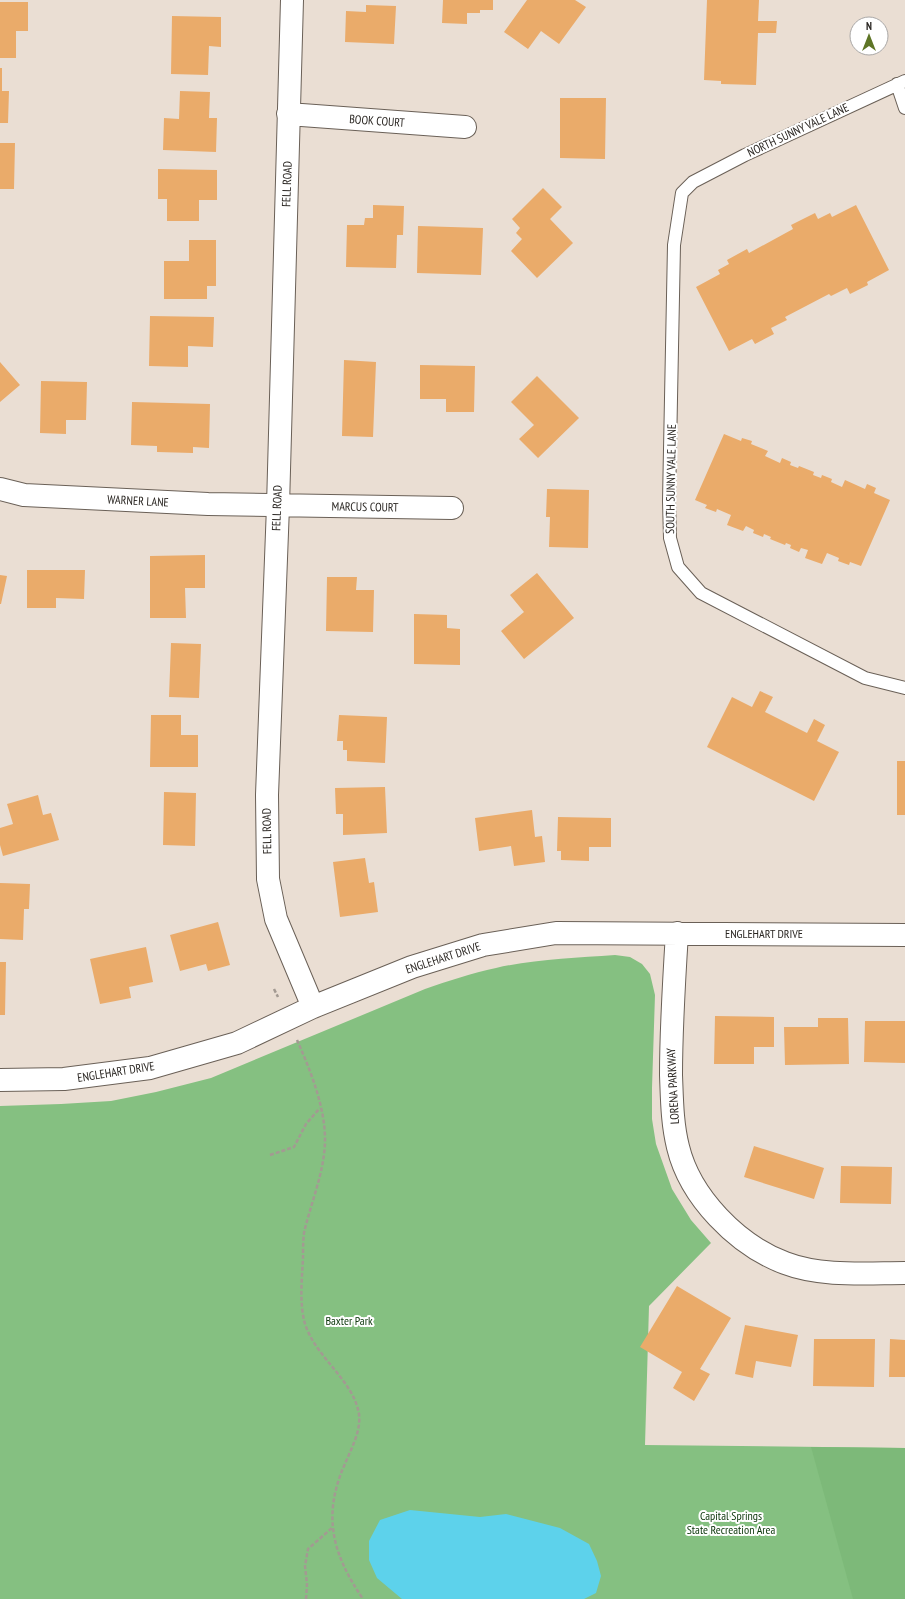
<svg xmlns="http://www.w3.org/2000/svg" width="905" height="1599" viewBox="0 0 905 1599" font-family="'PT Sans Narrow',sans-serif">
<rect width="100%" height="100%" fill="#eaded3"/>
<path fill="#85c081" d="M615 955 630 957 642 964 650 974 655 995 652 1088V1119L656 1144 672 1189 691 1220 711 1243 649 1306 645 1445 905 1448V1599H0V1106L61 1104 111 1101 156 1092 211 1078 425 989C448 981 472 973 496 968 535 959 575 958 615 955Z"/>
<path fill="#7db979" d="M811 1447 905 1448V1599H853Z"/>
<path fill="#5dd2eb" d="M410 1510 480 1517 506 1514 560 1528 589 1544 597 1561 601 1576 596 1593 584 1599H402L377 1578 369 1560V1541L380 1520Z"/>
<path fill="#eaab6a" d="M443 0H493V10H480V13H467V24L442 23Z
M527 0H575L586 7 559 44 541 31 528 49 504 32Z
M707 0H759L758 21H777L776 33H758L756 85 721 84V81L704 80Z
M0 2H28V31H16V58H0Z
M366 5 396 6 394 44 345 42 346 11 366 12Z
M172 16 221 17V47L209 46 208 75 171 74Z
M0 68H2V91H9L8 123H0Z
M180 91 210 92 209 118H217L216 152 163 150 164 118 179 119Z
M560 98H606L605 159 560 158Z
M0 143H15L14 189H0Z
M158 169 217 170V200H199V221H167V199H158Z
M543 188 562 207 550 219 573 243 537 278 511 251 522 239 516 233 520 228 512 219Z
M373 205 404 206 403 235H397L396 268 346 267 347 225H364L365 218H373Z
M856 205 889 270 867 282 868 285 850 294 847 288 831 296 829 294 785 317 787 320 771 328 774 334 755 344 752 339 729 351 696 287 720 274 718 270 729 264 727 260 747 249 749 253 793 229 791 225 815 213 818 219 830 213 832 217Z
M418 226 483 228 481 275 417 273Z
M189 240H216V286H207V299H164V261H189Z
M150 316 214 317 213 347 188 346V367L149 366Z
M344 360 376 362 373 437 342 436Z
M0 362 20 385 0 402Z
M420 365 475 366 474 412H446V399H420Z
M537 376 579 418 538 458 519 439 534 425 511 402Z
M41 381 87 382 86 420H66V434L40 433Z
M132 402 210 404 209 448 193 447V453L157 452V446L131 445Z
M724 434 741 441 742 438 752 441 751 444 768 451 765 456 780 463 782 458 791 462 790 465 798 468 799 466 814 472 813 475 821 478 822 475 832 479 831 482 842 487 845 480 865 489 867 484 876 488 874 493 890 500 861 566 850 562 849 565 838 561 839 558 827 553 822 564 805 558 808 550 801 548 799 552 790 548 791 545 786 543 785 545 770 539 771 537 764 534 763 537 753 533 754 530 746 526 743 531 727 525 731 515 717 509 716 512 705 508 707 505 695 500Z
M547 489 589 490 588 548 549 547 550 517H546Z
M205 555V588H185L186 618H150V556Z
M27 570H85L84 599 56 598V608H27Z
M537 573 574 618 524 659 501 631 524 612 510 595Z
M0 575 7 576 1 604H0Z
M327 577H357L356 590H374L373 632 326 631Z
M414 614 447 615V628L460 629V665L414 664Z
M171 643 201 644 199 698 169 697Z
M760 691 773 697 765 712 807 733 814 719 825 725 817 741 839 752 814 801 707 747 732 697 752 707Z
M151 715H181V735H198V767H150Z
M339 715 387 717 385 763 347 761V750H343V741H337Z
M897 761H905V815H897Z
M385 787 387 833 343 835V814H336L335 788Z
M164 792 196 793 195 846 163 845Z
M38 795 43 815 51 813 59 840 3 856 0 845V828L13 824 7 804Z
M532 810 535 837 542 836 545 862 514 866 511 846 479 851 475 818Z
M558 817 611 818V847H589V861L561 860V851H557Z
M365 858 369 883 374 882 378 912 340 917 333 862Z
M0 883 30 884 29 909H24L23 940 0 939Z
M218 922 230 965 208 971 206 964 180 971 170 935Z
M146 947 153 982 129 987 131 998 100 1004 90 959Z
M0 962H6L5 1015H0Z
M715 1016 774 1017V1047H754V1064H714Z
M818 1018H848L849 1064 785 1065 784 1027H818Z
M865 1021H905V1063L864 1062Z
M754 1146 824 1168 814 1199 744 1177Z
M841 1166 892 1167 891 1204 840 1203Z
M677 1286 731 1318 700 1369 710 1374 694 1401 673 1388 682 1372 640 1347Z
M745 1325 798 1335 791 1367 756 1361 753 1378 735 1374Z
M814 1339H875L874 1387 813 1386Z
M890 1339 905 1340V1377H889Z"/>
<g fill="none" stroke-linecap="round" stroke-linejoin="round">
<defs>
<path id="lane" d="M905 81 745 155 693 182 682 193 674 245 669 501 670 538 678 567 701 593 865 678 905 688
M897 84 905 108"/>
<path id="street" d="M292 0 278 506 267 795 268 879 276 919 313 1007
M288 114 465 127
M0 489 24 495 208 504 452 508
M677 933C674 980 671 1027 671 1075 672 1099 672 1123 678 1147 690 1197 737 1245 785 1263 821 1277 867 1273 905 1273
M0 1080 64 1079 150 1068 237 1043 313 1007 412 967 483 945 556 933 905 935"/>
</defs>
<use href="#lane" stroke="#6a6057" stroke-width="14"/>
<use href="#street" stroke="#6a6057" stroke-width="24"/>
<path stroke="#a39a92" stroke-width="2.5" stroke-dasharray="4 2" stroke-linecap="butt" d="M274 989 278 997
M297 1040C310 1069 325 1107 325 1139 325 1171 311 1202 304 1233 303 1241 303 1250 303 1258 302 1277 300 1296 303 1315 309 1354 353 1377 359 1414 361 1432 351 1449 344 1466 322 1517 333 1555 363 1599
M270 1155 294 1147 306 1124 320 1108
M306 1599 307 1584 305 1566 308 1549 333 1527"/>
<use href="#lane" stroke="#fff" stroke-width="12"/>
<use href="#street" stroke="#fff" stroke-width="22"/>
</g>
<g text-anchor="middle" stroke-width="4" stroke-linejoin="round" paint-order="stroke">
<g font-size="12" fill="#2a2622" stroke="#fff">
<text transform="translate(377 121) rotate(4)" y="4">BOOK COURT</text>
<text transform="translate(798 130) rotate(-25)" y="4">NORTH SUNNY VALE LANE</text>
<text transform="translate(287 184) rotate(-88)" y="4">FELL ROAD</text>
<text transform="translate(671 479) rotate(-89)" y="4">SOUTH SUNNY VALE LANE</text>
<text transform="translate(138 501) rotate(3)" y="4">WARNER LANE</text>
<text transform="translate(365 507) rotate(1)" y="4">MARCUS COURT</text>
<text transform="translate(277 508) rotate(-88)" y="4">FELL ROAD</text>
<text transform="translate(267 831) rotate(-91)" y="4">FELL ROAD</text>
<text x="764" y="938">ENGLEHART DRIVE</text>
<text transform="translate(443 958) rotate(-18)" y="4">ENGLEHART DRIVE</text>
<text transform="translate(116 1072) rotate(-9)" y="4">ENGLEHART DRIVE</text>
<text transform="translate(673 1086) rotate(-93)" y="4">LORENA PARKWAY</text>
</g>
<g font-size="12" fill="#0b360a" stroke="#fff">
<text x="349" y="1325">Baxter Park</text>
<text x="731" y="1520">Capital Springs<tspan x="731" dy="14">State Recreation Area</tspan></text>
</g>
</g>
<g transform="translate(869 36)"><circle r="19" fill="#ffffff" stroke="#aaa8a7"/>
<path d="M0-3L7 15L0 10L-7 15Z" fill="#5e7526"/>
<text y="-6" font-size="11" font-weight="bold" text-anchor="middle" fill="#2a2622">N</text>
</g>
</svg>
